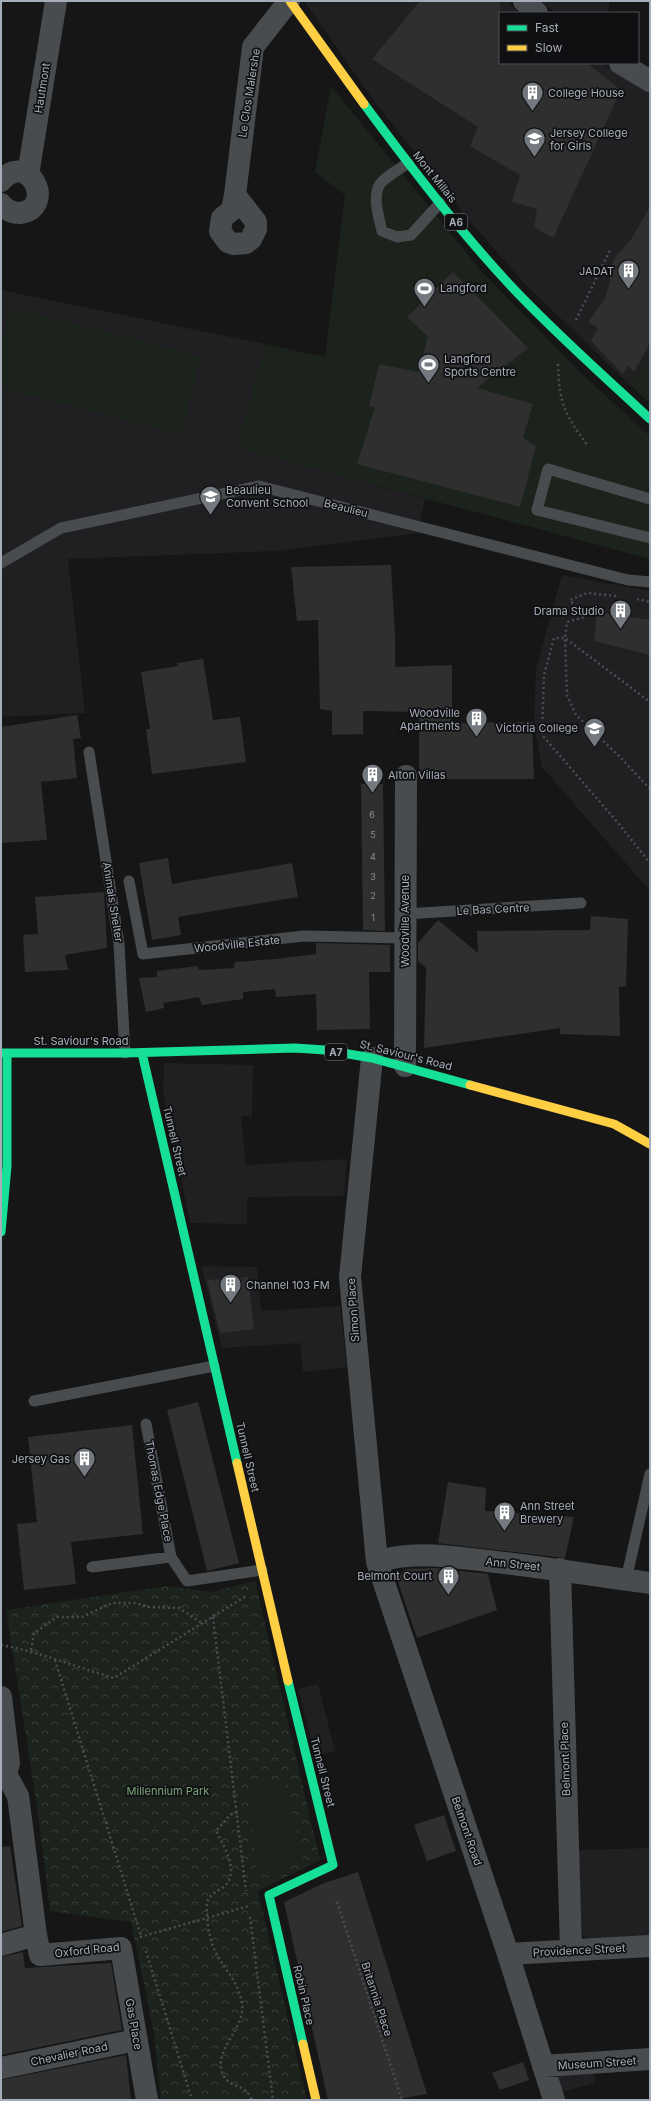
<svg xmlns="http://www.w3.org/2000/svg" width="651" height="2101" viewBox="0 0 651 2101" font-family="Inter,sans-serif">
<defs>
<pattern id="park-crowns" width="20" height="18" patternUnits="userSpaceOnUse"><rect width="20" height="18" fill="#1b231c"/><path d="M2 6a3 3 0 1 1 6 0M12 15a3 3 0 1 1 6 0" fill="none" stroke="#39403b"/></pattern>
</defs>
<rect width="100%" height="100%" fill="#161616"/>
<path fill="#202022" d="M304 1H507L520 13H500V63H601L650 90V351L631 386 526 285 467 218 374 101Z
M540 1H610L608 13H556Z
M1 290 265 344 237 448 425 499 418 533 275 551 68 559 85 713 1 717Z
M562 575 650 591V891L542 767 534 726 536 669Z
M164 1063 253 1065 252 1117 241 1116 246 1165 347 1159 344 1196 247 1197V1224L190 1223 163 1091Z
M201 1266 257 1267 261 1311 340 1306 347 1367 303 1372 300 1343 222 1348Z
M318 1684 335 1751 315 1756 298 1689Z
M650 1848V1936L590 1941 582 1934 577 1850Z
M594 2069 595 2083 563 2092 556 2072Z"/>
<path fill="url(#park-crowns)" d="M255 1581 320 1860 258 1891 307 2100H161L154 2033 131 1922 50 1911 37 1806 6 1610 167 1586 211 1592Z"/>
<path fill="#1b231c" d="M331 86 482 272 583 375 650 436V559L237 448 265 344 325 357 345 195 315 172Z
M11 308 201 356 181 434 1 388V347Z
M650 351V403L631 386Z
M285 1781 303 1859 257 1878 249 1784Z"/>
<path fill="#2f2f30" d="M420 1H500V63H587L621 90 553 238 534 227 537 209 512 202 520 175 470 146 478 127 372 59Z
M650 206V343L634 372 628 366 623 374 591 341 598 328 588 322 605 299 610 282V268L616 256 632 238Z
M453 272 528 348 477 388 533 404 523 438 536 446 520 507 357 464 375 407 369 406 379 364 418 372 428 337 407 317Z
M391 565 395 637V667L452 665V723L532 722 534 779H419V712L363 711V734L332 735V711L320 709 318 620 297 621 291 567Z
M597 612 650 620V655L594 641Z
M203 659 213 720 240 717 246 762 152 774 146 729H150L141 672 178 666 177 663Z
M77 715 81 738 73 739 77 778 41 782 47 840 1 843V727Z
M361 784H383L385 931 363 930Z
M168 858 172 884 292 863 298 897 178 917 181 935 152 940 139 863Z
M104 892 107 948 65 955 68 970 25 972 23 935 38 934 35 897Z
M591 916 628 919 626 986 619 987 620 1036 560 1034V1028L424 1048 426 968 418 961V943L438 920 478 953 477 931 590 930Z
M316 943 390 945V972H369L370 1029 317 1030 316 994 276 997 275 989 243 992V999L202 1005 199 997 163 1003 164 1008 146 1012 139 978 157 977V971L198 966 199 970 234 968 235 962 276 959 316 954Z
M248 1277 254 1329 220 1333 207 1280Z
M198 1402 239 1563 207 1571 167 1410Z
M132 1425 143 1534 71 1542 76 1584 24 1590 17 1524 37 1522 28 1437Z
M448 1482 486 1488 485 1511 574 1517 565 1558 438 1543Z
M434 1568 488 1574 497 1610 417 1638 396 1576 406 1569Z
M444 1815 456 1851 427 1861 414 1825Z
M10 1846 22 1926 1 1932V1847Z
M358 1872 427 2094 392 2100H328L284 1902 324 1883Z
M23 1952 25 1968 111 1963 122 2030 1 2055V1957Z
M126 2055 131 2100H1V2080Z
M523 2062 529 2080 500 2090 492 2073Z"/>
<g fill="none" stroke-linecap="round" stroke-linejoin="round">
<path stroke="#4b4d50" stroke-width="2.5" stroke-dasharray="2 3" stroke-linecap="butt" d="M576 320 610 250
M558 364C559 404 565 415 588 446
M616 596 587 593 570 600 584 617 567 622 565 638 650 702
M637 599 650 602
M650 789 621 758 576 715 567 695 565 638H554L544 675 542 735 619 824 650 863
M213 1617 246 1891
M1 1645C40 1652 76 1667 114 1678L246 1596
M31 1650 34 1633 57 1617H82L112 1603H136L148 1607 179 1608 203 1624
M55 1660 141 1936
M237 1812 230 1815 216 1831C225 1848 243 1877 219 1890 214 1893 208 1897 207 1903 206 1916 209 1941 216 1953 226 1971 239 1983 242 2004 246 2028 214 2049 222 2072 226 2085 239 2085 247 2092 249 2094 251 2098 252 2100
M337 1902 402 2100
M250 1917 273 2100
M140 1937 249 1906
M146 1951 192 2100"/>
<path stroke="#494c4f" stroke-width="11" d="M408 163C400 169 386 176 380 184 372 196 379 218 382 231L397 237 411 235 440 203
M650 499 548 469 537 510 650 538
M1 563 61 528 259 486 628 580 650 582
M89 752 119 944 125 1053
M129 881 143 954 304 936 405 938
M405 914 581 903
M34 1401 214 1366
M146 1424 171 1557
M92 1567 171 1557 187 1581 262 1570
M626 1580 650 1474"/>
<path stroke="#494c4f" stroke-width="22" d="M524 1 537 13
M620 63 650 81
M28 175 56 1
M1 181C29 149 57 208 20 213 12 213 6 210 1 204
M235 195 256 222V229L251 239 246 243 234 244 228 242 220 231 222 218 232 210 235 195 253 47 289 1
M372 1058 350 1277 377 1562 508 1954 554 2100
M405 1066 406 776
M377 1562C413 1550 450 1557 488 1561 542 1567 596 1576 650 1583
M560 1569 571 1949
M1 1697 9 1763 6 1774
M6 1774 18 1796 36 1935 40 1955 121 1948 147 2100
M1 1945 36 1935
M508 1954 650 1946
M543 2066 650 2059
M1 2068 136 2040"/>
<path stroke="#16e098" stroke-width="9" d="M364 104C410 166 457 228 510 285 554 332 603 375 650 419
M1 1053H125L295 1048 325 1050 372 1058 470 1085
M142 1053 237 1463
M1 1232 7 1166V1054
M288 1681 333 1865 269 1895 303 2044"/>
<path stroke="#ffcf43" stroke-width="9" d="M290 1 364 104
M470 1085 614 1124 650 1144
M237 1463 288 1681
M303 2044 316 2100"/>
</g>
<defs>
<symbol id="building-pin" viewBox="-11 -11 22 30"><path d="M0 17L-7.5 6A9.5 9.5 0 1 1 7.5 6Z" fill="#73797f" stroke="#101012"/><path d="M-4-6H4V6H1V3H-1V6H-4ZM-2.5-4.3h1.7v1.8h-1.7ZM.8-4.3h1.7v1.8H.8ZM-2.5-1h1.7V.8h-1.7ZM.8-1h1.7V.8H.8Z" fill="#fff"/></symbol>
<symbol id="school-pin" viewBox="-11 -11 22 30"><path d="M0 17L-7.5 6A9.5 9.5 0 1 1 7.5 6Z" fill="#73797f" stroke="#101012"/><path d="M0-5L7-2L0 1L-7-2ZM-4 1L0 2.5L4 1V4Q0 6-4 4Z" fill="#fff"/></symbol>
<symbol id="stadium-pin" viewBox="-11 -11 22 30"><path d="M0 17L-7.5 6A9.5 9.5 0 1 1 7.5 6Z" fill="#73797f" stroke="#101012"/><path d="M0-5a6.5 5 0 1 0 0 10a6.5 5 0 1 0 0-10ZM-3.5-1.8h7v3.6h-7Z" fill="#fff"/></symbol>
</defs>
<g fill-rule="evenodd">
<use href="#building-pin" x="520" y="80" width="25" height="34"/>
<use href="#school-pin" x="522" y="126" width="25" height="34"/>
<use href="#building-pin" x="616" y="258" width="25" height="34"/>
<use href="#stadium-pin" x="412" y="276" width="25" height="34"/>
<use href="#stadium-pin" x="416" y="352" width="25" height="34"/>
<use href="#school-pin" x="198" y="484" width="25" height="34"/>
<use href="#building-pin" x="608" y="598" width="25" height="34"/>
<use href="#building-pin" x="464" y="706" width="25" height="34"/>
<use href="#school-pin" x="582" y="716" width="25" height="34"/>
<use href="#building-pin" x="360" y="762" width="25" height="34"/>
<use href="#building-pin" x="218" y="1272" width="25" height="34"/>
<use href="#building-pin" x="72" y="1446" width="25" height="34"/>
<use href="#building-pin" x="492" y="1500" width="25" height="34"/>
<use href="#building-pin" x="436" y="1564" width="25" height="34"/>
</g>
<g text-anchor="middle" stroke-width="3.5" stroke-linejoin="round" paint-order="stroke">
<g font-size="9" fill="#888e96">
<text x="372" y="818">6</text>
<text x="373" y="838">5</text>
<text x="373" y="860">4</text>
<text x="373" y="880">3</text>
<text x="373" y="899">2</text>
<text x="373" y="921">1</text>
</g>
<g fill="#101012" stroke="#787f86" stroke-width="1">
<rect x="445" y="214" width="22" height="16" rx="3"/>
<rect x="325" y="1044" width="22" height="16" rx="3"/>
</g>
<g font-size="10" font-weight="bold" fill="#a5aeb8">
<text x="456" y="226">A6</text>
<text x="336" y="1056">A7</text>
</g>
<g font-size="11" fill="#a5aeb8" stroke="#101012">
<text transform="translate(42 88) rotate(-81)" y="4">Hautmont</text>
<text transform="translate(249 93) rotate(-81)" y="4">Le Clos Malershe</text>
<text transform="translate(435 177) rotate(51)" y="4">Mont Millais</text>
<text transform="translate(346 508) rotate(14)" y="4">Beaulieu</text>
<text transform="translate(113 902) rotate(81)" y="4">Animals Shelter</text>
<text transform="translate(493 909) rotate(-3)" y="4">Le Bas Centre</text>
<text transform="translate(405 921) rotate(-90)" y="4">Woodville Avenue</text>
<text transform="translate(237 944) rotate(-6)" y="4">Woodville Estate</text>
<text x="81" y="1045">St. Saviour's Road</text>
<text transform="translate(406 1055) rotate(14)" y="4">St. Saviour's Road</text>
<text transform="translate(175 1141) rotate(77)" y="4">Tunnell Street</text>
<text transform="translate(353 1310) rotate(-94)" y="4">Simon Place</text>
<text transform="translate(248 1457) rotate(77)" y="4">Tunnell Street</text>
<text transform="translate(159 1491) rotate(79)" y="4">Thomas Edge Place</text>
<text transform="translate(513 1564) rotate(6)" y="4">Ann Street</text>
<text transform="translate(565 1759) rotate(-92)" y="4">Belmont Place</text>
<text transform="translate(323 1772) rotate(76)" y="4">Tunnell Street</text>
<text transform="translate(467 1831) rotate(71)" y="4">Belmont Road</text>
<text transform="translate(87 1950) rotate(-6)" y="4">Oxford Road</text>
<text transform="translate(579 1950) rotate(-3)" y="4">Providence Street</text>
<text transform="translate(304 1995) rotate(77)" y="4">Robin Place</text>
<text transform="translate(377 1999) rotate(72)" y="4">Britannia Place</text>
<text transform="translate(134 2024) rotate(80)" y="4">Gas Place</text>
<text transform="translate(69 2054) rotate(-12)" y="4">Chevalier Road</text>
<text transform="translate(597 2063) rotate(-4)" y="4">Museum Street</text>
</g>
<g font-size="11" fill="#a5aeb8" stroke="#101012" text-anchor="start">
<text x="548" y="97">College House</text>
<text x="550" y="137">Jersey College<tspan x="550" dy="13">for Girls</tspan></text>
<text x="614" y="275" text-anchor="end">JADAT</text>
<text x="440" y="292">Langford</text>
<text x="444" y="363">Langford<tspan x="444" dy="13">Sports Centre</tspan></text>
<text x="226" y="494">Beaulieu<tspan x="226" dy="13">Convent School</tspan></text>
<text x="604" y="615" text-anchor="end">Drama Studio</text>
<text x="460" y="717" text-anchor="end">Woodville<tspan x="460" dy="13">Apartments</tspan></text>
<text x="578" y="732" text-anchor="end">Victoria College</text>
<text x="388" y="779">Alton Villas</text>
<text x="246" y="1289">Channel 103 FM</text>
<text x="70" y="1463" text-anchor="end">Jersey Gas</text>
<text x="520" y="1510">Ann Street<tspan x="520" dy="13">Brewery</tspan></text>
<text x="432" y="1580" text-anchor="end">Belmont Court</text>
</g>
<g font-size="11" fill="#7da57b" stroke="#101012">
<text x="168" y="1795">Millennium Park</text>
</g>
</g>
<rect width="651" height="2101" fill="none" stroke="#a5aeb8" stroke-width="4"/>
<rect x="499" y="12" width="140" height="52" fill="#101012" stroke="#4c4f54"/>
<rect x="507" y="25" width="20" height="6" fill="#16e098" stroke="#4c4f54"/>
<text x="535" y="32" font-size="12" fill="#a5aeb8">Fast</text>
<rect x="507" y="45" width="20" height="6" fill="#ffcf43" stroke="#4c4f54"/>
<text x="535" y="52" font-size="12" fill="#a5aeb8">Slow</text>
</svg>
